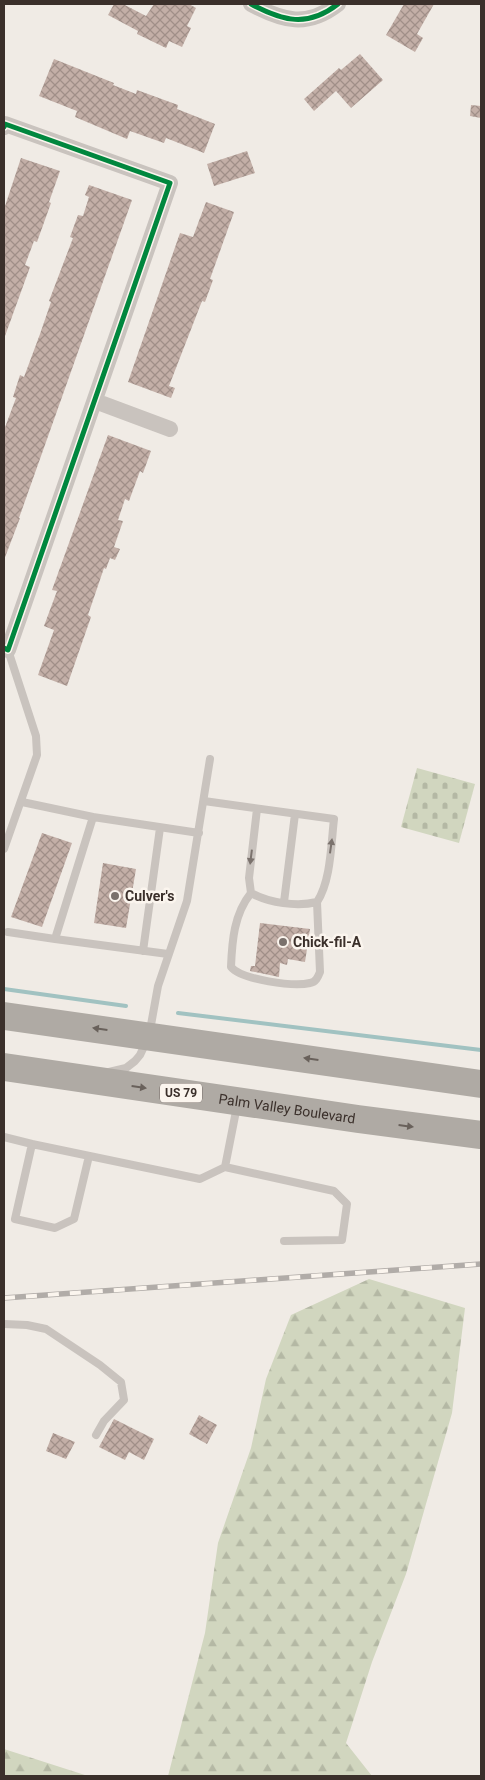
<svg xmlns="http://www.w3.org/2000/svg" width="485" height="1780" viewBox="0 0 485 1780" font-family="Roboto,sans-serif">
<defs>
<pattern id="forest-firs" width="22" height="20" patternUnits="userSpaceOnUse" patternTransform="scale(1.25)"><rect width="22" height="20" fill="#d1d6bf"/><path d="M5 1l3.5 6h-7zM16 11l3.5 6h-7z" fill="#b4b8a4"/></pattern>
<pattern id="cemetery-stones" width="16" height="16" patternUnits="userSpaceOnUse" patternTransform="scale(1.25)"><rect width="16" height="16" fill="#d1d6bf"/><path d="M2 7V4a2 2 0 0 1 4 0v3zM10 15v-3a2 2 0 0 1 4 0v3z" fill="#b4b8a4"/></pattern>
<pattern id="building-cross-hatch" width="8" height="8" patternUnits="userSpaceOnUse" patternTransform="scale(1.25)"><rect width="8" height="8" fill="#c3afa7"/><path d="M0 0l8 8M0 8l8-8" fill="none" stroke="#a08f88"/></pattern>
</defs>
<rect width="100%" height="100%" fill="#f0ebe5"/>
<path fill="url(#forest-firs)" d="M369 1279 465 1308 452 1413 406 1574 372 1662 346 1743 372 1776H168L205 1633 218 1543 251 1448 266 1379 291 1315Z
M4 1749 88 1776H4Z"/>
<path fill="url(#cemetery-stones)" d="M417 768 475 784 459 843 401 827Z"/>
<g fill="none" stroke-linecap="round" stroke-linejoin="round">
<path stroke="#a1c2c1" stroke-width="4" d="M4 989 126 1006
M178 1013 481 1050"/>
</g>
<path fill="url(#building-cross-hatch)" d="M114 4H123L146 16 154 4H189L196 8 187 26 191 28 182 47 169 41 166 48 137 34 138 31 108 15Z
M404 4H434L417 34 423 38 415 52 386 35Z
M360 54 383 80 351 108 336 91 314 111 304 99 339 68 341 70Z
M54 59 114 83 113 85 136 94 137 90 178 105 177 109 215 124 204 153 166 138 164 143 130 131 127 139 75 117 77 111 39 96Z
M471 105 481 106V118L470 116Z
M247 151 255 173 214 186 207 164Z
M21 158 60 171 49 202 51 203 37 242 34 241 25 265 30 267 5 336 4 209Z
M89 185 132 200 19 518H20L4 560V430L16 398 13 397 20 375 24 377 40 334 51 302 49 301 73 238 70 237 78 215 83 216 89 197 85 195Z
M206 202 234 212 210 279 213 280 205 302 202 301 169 386 175 388 171 398 128 382 180 233 193 237Z
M108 435 151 451 143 473 140 471 129 501 125 499 118 520 123 521 114 547 120 549 115 560 110 558 106 569 104 568 88 615 91 617 67 686 38 675 54 630 44 626 57 591 52 590Z
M42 833 72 843 42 927 11 917Z
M103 863 136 869 126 928 94 923Z
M260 923 310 929 305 962 288 959 287 965 280 963 279 977 250 971 251 966H255Z
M199 1415 217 1425 207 1444 189 1434Z
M114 1419 154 1439 144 1460 129 1452 125 1460 99 1447Z
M53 1433 75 1442 66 1459 46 1451Z"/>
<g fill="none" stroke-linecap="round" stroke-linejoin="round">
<path stroke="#c9c3be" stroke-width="8" d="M204 801 334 819C331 844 331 881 317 902 297 907 269 903 251 893L249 878 257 809
M22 802 93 817
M4 849 37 755 36 736 8 650
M251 893C234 914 232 941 231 967 242 980 294 987 310 983 316 982 318 977 320 972L317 902
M284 902 295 814
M8 932 55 939 93 817 199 833
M55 939 168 954
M143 951 160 828
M109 1072 126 1068 135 1061 140 1055 149 1036 158 986 187 901 210 759
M4 1137 32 1144 15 1219 55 1228 74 1219 89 1156
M32 1144 200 1179 225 1167 334 1191 347 1204 342 1240 284 1241
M225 1167 237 1106
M4 1324 27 1325 46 1329 100 1365 121 1382 124 1400 104 1421 96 1435"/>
<path stroke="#c9c3be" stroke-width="16" d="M251 4C283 21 307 28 338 4
M4 127 5 124 170 183 8 650 4 648
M95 401 170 429"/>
<g stroke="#afaaa4" stroke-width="28">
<path d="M4 1016 481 1084"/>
<path id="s1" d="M4 1067 358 1119 481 1135"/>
</g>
<defs>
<path id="rail" d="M4 1298 481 1264"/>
</defs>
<use href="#rail" stroke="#b1aca8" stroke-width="5.5"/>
<use href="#rail" stroke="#fbf5ee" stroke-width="4" stroke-dasharray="11" stroke-linecap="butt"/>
<defs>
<path id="cycleway" d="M251 4C283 21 307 28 338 4
M4 127 5 124 170 183 8 650 4 648"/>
</defs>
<use href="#cycleway" stroke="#fbf5ee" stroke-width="8"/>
<use href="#cycleway" stroke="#00873e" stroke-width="5"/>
</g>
<defs><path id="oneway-solid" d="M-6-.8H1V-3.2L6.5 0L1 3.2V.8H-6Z" transform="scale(1.25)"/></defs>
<g fill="#7b726d">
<use href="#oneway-solid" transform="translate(331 846) rotate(-82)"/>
<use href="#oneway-solid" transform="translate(251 857) rotate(97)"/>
</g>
<g fill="#69615b">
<use href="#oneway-solid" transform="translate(100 1029) rotate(-172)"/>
<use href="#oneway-solid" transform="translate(311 1059) rotate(-172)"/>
<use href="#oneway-solid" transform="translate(139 1087) rotate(8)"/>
<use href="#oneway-solid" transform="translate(406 1126) rotate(7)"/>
</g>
<g fill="#7a716c" stroke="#fbf5ee" stroke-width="2">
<circle cx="115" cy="896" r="5"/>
<circle cx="283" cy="942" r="5"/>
</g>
<g text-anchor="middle" stroke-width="5" stroke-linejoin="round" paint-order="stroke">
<rect fill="#fbf5ee" stroke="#756b66" stroke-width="1" x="160" y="1083.5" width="42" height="19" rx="4"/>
<g font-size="12" font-weight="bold" fill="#3b302b">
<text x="181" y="1097">US 79</text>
</g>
<g font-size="14" font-weight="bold" fill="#3b302b" stroke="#fbf5ee" text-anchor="start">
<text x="125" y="901">Culver's</text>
<text x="293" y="947">Chick-fil-A</text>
</g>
<g font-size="14" fill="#3b302b" stroke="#fbf5ee">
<text dy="5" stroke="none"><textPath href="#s1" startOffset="286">Palm Valley Boulevard</textPath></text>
</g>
</g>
<rect width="485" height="1780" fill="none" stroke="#3b302b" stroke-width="10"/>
</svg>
